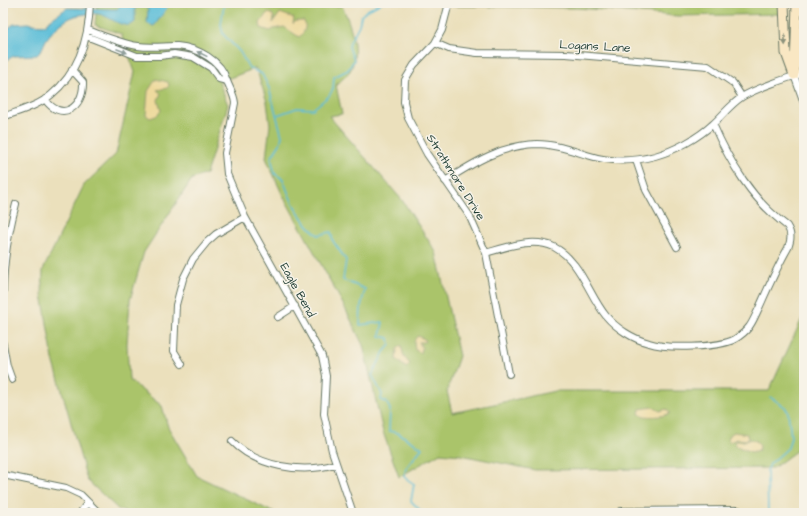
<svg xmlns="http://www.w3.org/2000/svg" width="807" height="516" viewBox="0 0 807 516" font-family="'Architects Daughter',sans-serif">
<rect width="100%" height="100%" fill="#f7f3e8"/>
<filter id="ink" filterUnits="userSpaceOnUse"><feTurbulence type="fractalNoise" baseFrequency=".025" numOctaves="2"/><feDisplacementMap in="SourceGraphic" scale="8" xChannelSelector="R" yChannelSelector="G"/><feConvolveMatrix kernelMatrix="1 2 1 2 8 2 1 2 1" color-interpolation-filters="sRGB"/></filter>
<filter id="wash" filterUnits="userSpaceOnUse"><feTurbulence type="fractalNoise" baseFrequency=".012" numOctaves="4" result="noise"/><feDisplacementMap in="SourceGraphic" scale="16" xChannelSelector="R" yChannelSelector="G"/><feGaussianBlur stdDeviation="0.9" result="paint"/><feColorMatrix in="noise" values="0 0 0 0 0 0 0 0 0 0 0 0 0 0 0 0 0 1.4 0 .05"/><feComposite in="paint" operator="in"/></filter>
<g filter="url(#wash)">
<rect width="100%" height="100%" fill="#ebe0bc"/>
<path fill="#aac46a" stroke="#64804f" d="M97 3H257L342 6C350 23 360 51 351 69 348 75 341 80 336 85L342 114 329 116 402 200 436 252 459 356 447 391 452 413 555 391H769L804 314V445L773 468 535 470 461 455 440 453 399 477 383 432 363 345 343 304 282 194 266 158 270 125 267 102 256 68 219 82 228 105 206 174 192 179 144 252 130 300 127 344 129 380 162 406 168 427 197 476 275 513H129L119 510 87 480 53 359 42 294 43 270 84 185 116 154 135 72 121 34 95 25Z
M452 3H777L780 7V14L678 16 578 8 452 6Z
M804 3V68L802 69 797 66 798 5Z"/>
<path fill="#eeda9e" stroke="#868c69" d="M267 13 272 14 274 17 273 23 280 13 294 18 293 24 296 21H304C307 26 304 34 299 37L284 27 274 29 270 31 261 28 260 23Z
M156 79 168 82 169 86 167 88 157 90 161 93 158 100 161 111 156 116 150 118 146 115 148 91Z
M418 336 426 340 424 342H419L422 348 421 353 415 350C414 345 413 339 418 336Z
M401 345 404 357 410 364 406 368 396 359 397 349Z
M653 407 660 411 667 409 670 413C666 417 643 418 639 414L640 409Z
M734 432 747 434 748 439 745 440 738 439 729 442 728 436Z
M750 439 756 441 760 446 759 450 751 452 734 445 736 441H747Z"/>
<path fill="#5abdd8" stroke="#3c7d86" d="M123 3H166L167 8 155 25 153 26 147 23 148 9 143 6 135 8V22C125 32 110 16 99 14 93 13 86 14 80 15 68 16 53 29 46 40 43 46 42 51 37 55L14 56 3 62V32L14 24 29 23 30 24 46 25 47 22 67 8 113 9H117Z"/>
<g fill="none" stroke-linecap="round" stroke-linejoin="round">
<path stroke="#5abdd8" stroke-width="1.5" d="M224 3 221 25 223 34 240 52 249 68 262 74 269 88 282 136 280 144 271 158 275 174 283 179C291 202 300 220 318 235L331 232 333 241 346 260 343 280 365 289 361 306 360 325 383 322 380 336 389 338 390 345 384 352 372 375 382 394 381 400 386 402 390 409 389 431 398 433 422 448 406 468 404 477 414 484 411 501 423 513
M277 115 297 108 313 109 329 96 333 89 334 77 348 70 354 60 349 47 350 42 359 25 361 16 366 11 381 3
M768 513 767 471 770 464 788 448 791 437 788 412 785 407 770 397"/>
</g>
</g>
<g filter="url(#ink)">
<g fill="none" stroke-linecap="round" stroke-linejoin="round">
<defs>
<path id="street" d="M449 3 442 30 435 43 414 65 405 80 404 102 408 118 427 154 469 215 486 253 509 374
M88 30C104 36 120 43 138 46 151 48 164 46 177 46 198 48 221 60 227 81 230 89 234 94 235 103L225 153 227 174 245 217 322 356 326 376 324 414 332 451 353 513
M86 36 137 56H160L174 54 193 57 211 68 219 79 227 81
M435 43 449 49 477 53 566 54 708 66 733 83 742 97
M794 75 804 103
M45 99C60 122 84 109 83 82L72 70
M3 117C19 111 38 106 51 95 79 72 89 37 90 3
M636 160 646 190 677 247
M445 181C473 163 502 145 537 144 553 144 571 150 587 155 609 162 632 162 655 156 676 150 698 138 713 124 723 115 731 104 742 97 754 89 790 77 804 73
M486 253C507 247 533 237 554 247 581 261 588 294 606 316 616 328 633 339 649 343 666 349 719 348 735 339 740 336 746 331 749 327 753 322 756 314 759 308 768 288 777 267 788 248 791 240 792 234 787 226 752 200 730 163 713 124
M3 295C3 264 8 234 16 204
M278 317 295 306
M3 344 7 366 12 380
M182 364 174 351 176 305 183 279 193 259 207 242 216 234 245 217
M232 441C257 467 302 474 335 464
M3 475 66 488 81 495 99 513
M80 513 88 502
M620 513 621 511 738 510 747 513"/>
<path id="secondary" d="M784 3 786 53 794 75
M795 72 797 3"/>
</defs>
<use href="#street" stroke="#667664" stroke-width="8"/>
<use href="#secondary" stroke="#667664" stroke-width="11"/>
<use href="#street" stroke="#fff" stroke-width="6"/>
<use href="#secondary" stroke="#f9e7c3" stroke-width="9"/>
</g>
<defs><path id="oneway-solid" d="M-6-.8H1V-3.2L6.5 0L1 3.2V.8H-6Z"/></defs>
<use fill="#8c927c" href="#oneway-solid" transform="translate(785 40) rotate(88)"/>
<g fill="#8f9e9a">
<use href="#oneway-solid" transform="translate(122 51) rotate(21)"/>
<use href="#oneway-solid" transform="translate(202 54) rotate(-154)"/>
</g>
</g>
<g text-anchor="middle" stroke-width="3" stroke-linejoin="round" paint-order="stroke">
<g font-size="12" fill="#1f3d34" stroke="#f7f3e8">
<text transform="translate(595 46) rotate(3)" y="4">Logans Lane</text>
<text transform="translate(456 177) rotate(58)" y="4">Strathmore Drive</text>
<text transform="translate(298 290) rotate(61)" y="4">Eagle Bend</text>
</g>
</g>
<rect width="807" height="516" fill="none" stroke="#f7f3e8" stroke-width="16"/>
</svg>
